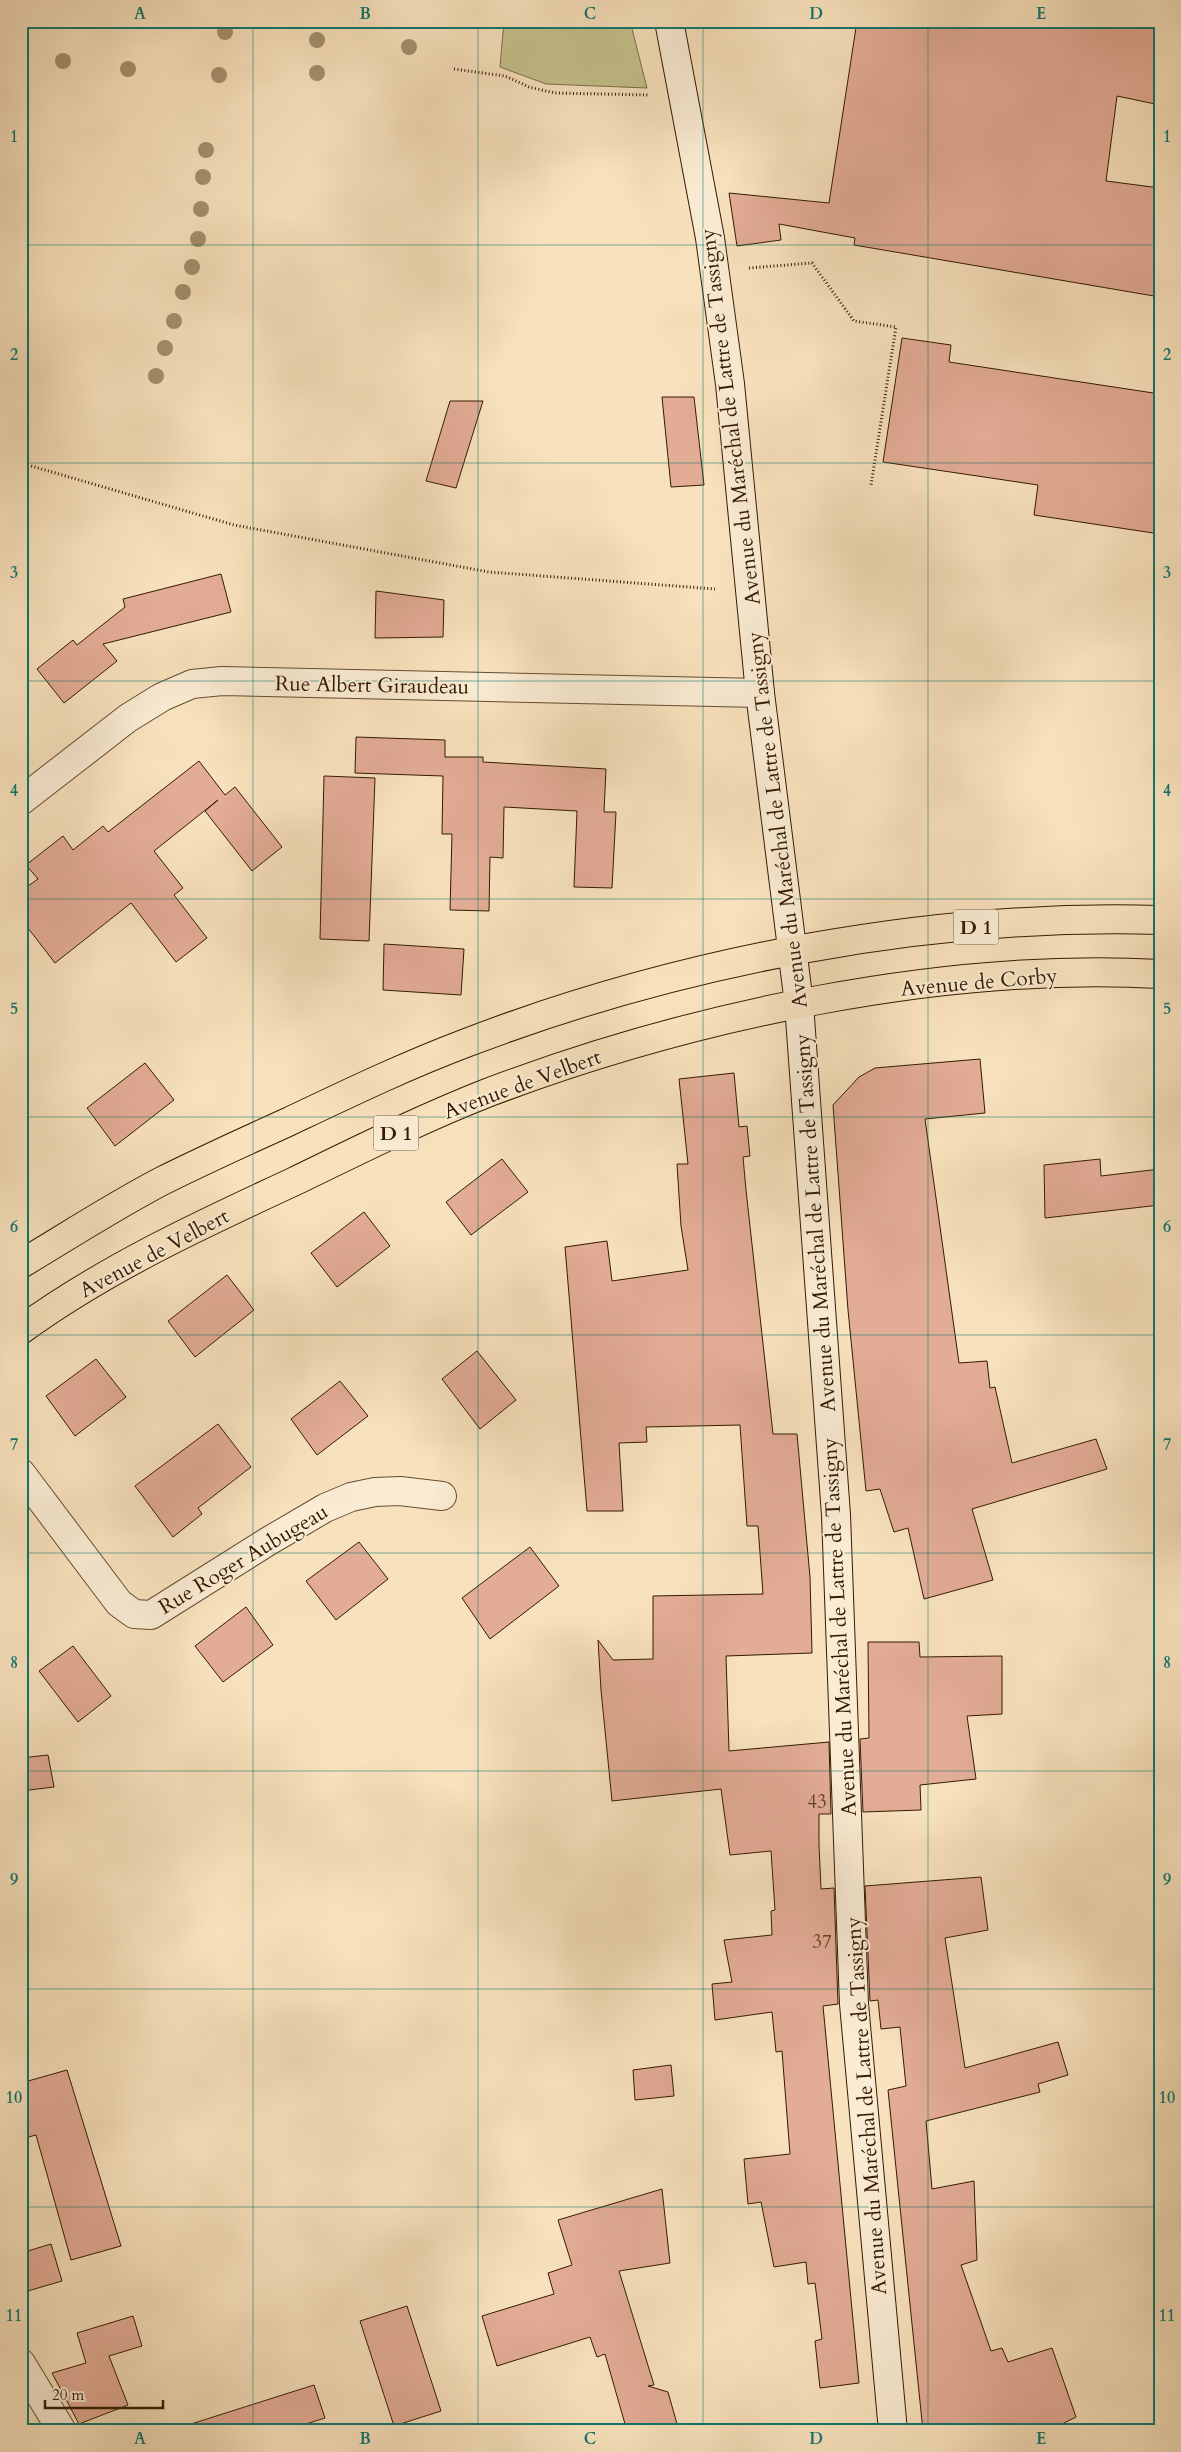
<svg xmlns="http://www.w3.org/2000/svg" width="1181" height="2452" viewBox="0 0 1181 2452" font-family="Cardo,serif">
<rect width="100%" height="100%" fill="#f8e2bd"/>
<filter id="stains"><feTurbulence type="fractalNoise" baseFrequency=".004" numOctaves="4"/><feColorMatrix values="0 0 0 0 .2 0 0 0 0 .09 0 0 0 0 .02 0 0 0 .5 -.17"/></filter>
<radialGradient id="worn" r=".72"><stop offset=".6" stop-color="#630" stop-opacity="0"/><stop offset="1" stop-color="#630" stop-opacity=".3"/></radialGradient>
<path fill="#c4c18c" stroke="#7c6e46" d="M504 21H630L647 88 546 84 500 67Z"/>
<path fill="#e3ac96" stroke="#341a00" d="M857 21H1160V105L1117 96 1106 181 1160 188V297L854 245 855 238 779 224 781 240 737 246 729 193 829 203Z
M902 338 951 345 949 362 1160 394V534L1034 515 1038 485 883 462Z
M662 397H694L704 485 671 487Z
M450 401H483L456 488 426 481Z
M221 574 231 612 103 644 117 661 64 703 37 669 73 640 77 645 125 607 123 599Z
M376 591 444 600 443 637 375 638Z
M356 737 445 740V757H483V762L606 769 604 812H616L612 888 574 887 577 811 504 807 503 858 490 857 489 911 450 910 452 834H442L443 776 355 773Z
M199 761 225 795 235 787 282 847 252 871 205 811 218 800 154 851 183 888 174 895 207 938 176 962 131 903 55 963 21 919V891L38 879 26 865 63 836 73 850 103 826 108 832Z
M324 776 375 778 369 941 320 939Z
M384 944 464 949 461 995 383 990Z
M980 1059 985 1113 925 1119 959 1363 987 1361 990 1388 995 1387 1012 1463 1096 1439 1107 1469 972 1509 993 1580 924 1599 908 1528 894 1532 880 1489 866 1491 848 1310 833 1105 859 1077 875 1068Z
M145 1063 174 1100 115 1146 87 1108Z
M734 1073 739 1127 747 1126 750 1156 743 1157 746 1190 773 1434H797L810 1577 812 1653 726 1656 729 1751 829 1742 831 1814H819V1845L821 1889 834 1888 838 2004 823 2006 859 2383 820 2388 815 2341 822 2339 815 2283 808 2284 806 2262 774 2267 761 2202 748 2204 744 2159 790 2154 782 2051 776 2052 772 2012 715 2020 712 1984 732 1982 724 1940 772 1935 771 1911 775 1910 771 1851 730 1855 721 1789 612 1801 601 1690 598 1640 613 1660 653 1659V1596L763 1594 758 1526H747L740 1425 646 1427 647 1442 619 1443 623 1511H587L565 1247 607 1241 612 1281 688 1270 681 1226 677 1164H688L679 1079Z
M502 1159 528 1192 471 1235 446 1202Z
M1100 1159 1101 1176 1160 1169V1205L1045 1218 1044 1165Z
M364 1212 390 1246 337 1287 311 1253Z
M227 1275 254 1310 195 1357 168 1321Z
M477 1351 516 1400 480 1429 442 1379Z
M96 1359 126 1397 75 1436 46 1396Z
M340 1381 368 1416 317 1455 291 1419Z
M218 1424 251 1467 198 1508 202 1514 173 1537 135 1486Z
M359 1542 388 1579 336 1620 306 1581Z
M530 1547 559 1586 490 1639 462 1598Z
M246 1607 273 1645 223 1682 195 1646Z
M868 1642H919L920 1657 1002 1656V1714L967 1716 976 1779 920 1785 921 1810 863 1812 860 1739 869 1738Z
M73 1646 111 1696 78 1722 39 1671Z
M48 1755 54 1787 21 1791V1758Z
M981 1877 988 1930 945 1938 965 2068 1058 2042 1068 2075 1038 2084 1040 2092 926 2121 932 2189 974 2181 977 2260 961 2265 991 2351 1002 2348 1008 2362 1052 2348 1076 2417 1048 2431H923L888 2090 906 2086 900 2027 881 2029 878 2000 870 2001 865 1886Z
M671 2065 674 2096 635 2100 633 2070Z
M67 2070 121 2246 71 2260 36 2135 21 2139V2083Z
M662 2189 670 2263 619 2271 654 2385 648 2386 668 2392 679 2431H627L605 2354 597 2357 590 2337 497 2366 482 2316 554 2294 548 2273 572 2265 558 2220Z
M51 2244 62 2281 21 2293V2253Z
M407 2306 441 2411 394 2426 360 2321Z
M133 2316 142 2346 109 2356 128 2405 79 2424 52 2373 86 2363 77 2333Z
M314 2385 325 2418 284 2431H192L191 2424Z"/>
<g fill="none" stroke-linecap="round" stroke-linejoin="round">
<defs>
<path id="minor" d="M21 801 128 718 162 697 192 684 222 681 760 693
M21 1473 119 1603 134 1614 151 1615 267 1542 325 1508 351 1497 375 1492 400 1491 442 1496"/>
<path id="tertiary" d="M21 2363 62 2431"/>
<path id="secondary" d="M669 21 710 238 730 384 760 693 799 1004 836 1515 854 2004 893 2431"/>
<path id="primary" d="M21 1264C68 1236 114 1206 162 1181 204 1160 246 1141 288 1122 347 1094 405 1066 466 1043 680 961 930 913 1160 920
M21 1330C105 1269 200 1225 293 1182 357 1151 421 1119 487 1093 690 1016 942 962 1160 974"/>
</defs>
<use href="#minor" stroke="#654c2f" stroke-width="30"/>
<use href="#tertiary" stroke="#654c2f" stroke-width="30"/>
<use href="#secondary" stroke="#341a00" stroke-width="30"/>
<use href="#primary" stroke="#341a00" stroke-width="30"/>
<path stroke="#341a00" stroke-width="3" stroke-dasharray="1 2.5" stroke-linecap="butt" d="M454 69 505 76 529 87 555 93 649 95
M749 268 812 263 854 321 896 327 871 485
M21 463 234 525 489 572 715 589"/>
<use href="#minor" stroke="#faecd4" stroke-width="28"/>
<use href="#tertiary" stroke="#faecd4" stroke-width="28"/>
<use href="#secondary" stroke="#faecd4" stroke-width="28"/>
<use href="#primary" stroke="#f8e2bd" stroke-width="28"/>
</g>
<g fill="#a4906c">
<circle cx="225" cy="32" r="8"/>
<circle cx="317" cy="40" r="8"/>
<circle cx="409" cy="47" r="8"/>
<circle cx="63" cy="61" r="8"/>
<circle cx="128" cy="69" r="8"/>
<circle cx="317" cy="73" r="8"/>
<circle cx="219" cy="75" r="8"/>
<circle cx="206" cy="150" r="8"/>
<circle cx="203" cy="177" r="8"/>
<circle cx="201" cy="209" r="8"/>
<circle cx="198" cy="239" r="8"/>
<circle cx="192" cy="267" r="8"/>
<circle cx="183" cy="292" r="8"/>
<circle cx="174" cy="321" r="8"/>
<circle cx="165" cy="348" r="8"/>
<circle cx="156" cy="376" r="8"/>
</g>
<path fill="none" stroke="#0f766e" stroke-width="1" stroke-opacity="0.55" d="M253 21V2431M478 21V2431M703 21V2431M928 21V2431M21 245H1160M21 463H1160M21 681H1160M21 899H1160M21 1117H1160M21 1335H1160M21 1553H1160M21 1771H1160M21 1989H1160M21 2207H1160"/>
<g text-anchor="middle" stroke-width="4" stroke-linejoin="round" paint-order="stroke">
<g font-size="19" fill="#603e26">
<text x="817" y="1808">43</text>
<text x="822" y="1948">37</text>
</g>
<g fill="#faecd4" stroke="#6f5940" stroke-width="1">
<rect x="953.5" y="909.5" width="45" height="35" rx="4"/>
<rect x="373.5" y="1115.5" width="45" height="35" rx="4"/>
</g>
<g font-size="20" font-weight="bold" fill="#341a00">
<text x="976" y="934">D 1</text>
<text x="396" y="1140">D 1</text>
</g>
<g font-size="21" fill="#341a00" stroke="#faecd4">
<text transform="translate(730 417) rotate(-97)" y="7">Avenue du Maréchal de Lattre de Tassigny</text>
<text transform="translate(372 685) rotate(1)" y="7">Rue Albert Giraudeau</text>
<text transform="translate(777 820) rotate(-97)" y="7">Avenue du Maréchal de Lattre de Tassigny</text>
<text transform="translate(979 982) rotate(-5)" y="7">Avenue de Corby</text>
<text transform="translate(522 1084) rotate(-20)" y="7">Avenue de Velbert</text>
<text transform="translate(815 1223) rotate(-94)" y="7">Avenue du Maréchal de Lattre de Tassigny</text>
<text transform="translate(154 1253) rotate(-28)" y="7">Avenue de Velbert</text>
<text transform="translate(243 1559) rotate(-31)" y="7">Rue Roger Aubugeau</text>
<text transform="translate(839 1627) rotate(-93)" y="7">Avenue du Maréchal de Lattre de Tassigny</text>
<text transform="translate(866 2106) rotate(-94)" y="7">Avenue du Maréchal de Lattre de Tassigny</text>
</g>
</g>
<rect width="1181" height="2452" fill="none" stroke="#f8e2bd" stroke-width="55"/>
<path d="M45 2400v8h118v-8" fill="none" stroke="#341a00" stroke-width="2.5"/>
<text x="52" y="2400" font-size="15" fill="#341a00" stroke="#faecd4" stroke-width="4" paint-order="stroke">20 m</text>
<rect x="28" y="28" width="1126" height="2396" fill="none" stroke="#0f766e" stroke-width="2"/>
<g font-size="16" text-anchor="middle" font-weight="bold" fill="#0f766e">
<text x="140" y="19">A</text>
<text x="365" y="19">B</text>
<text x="590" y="19">C</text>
<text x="816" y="19">D</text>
<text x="1041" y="19">E</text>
<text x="14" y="142">1</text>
<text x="1167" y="142">1</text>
<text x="14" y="360">2</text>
<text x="1167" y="360">2</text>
<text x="14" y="578">3</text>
<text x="1167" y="578">3</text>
<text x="14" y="796">4</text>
<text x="1167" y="796">4</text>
<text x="14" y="1014">5</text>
<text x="1167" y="1014">5</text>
<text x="14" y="1232">6</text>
<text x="1167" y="1232">6</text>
<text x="14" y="1450">7</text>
<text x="1167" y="1450">7</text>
<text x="14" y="1668">8</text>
<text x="1167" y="1668">8</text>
<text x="14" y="1885">9</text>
<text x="1167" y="1885">9</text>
<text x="14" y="2103">10</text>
<text x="1167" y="2103">10</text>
<text x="14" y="2321">11</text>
<text x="1167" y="2321">11</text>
<text x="140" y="2444">A</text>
<text x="365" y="2444">B</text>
<text x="590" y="2444">C</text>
<text x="816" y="2444">D</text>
<text x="1041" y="2444">E</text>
</g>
<rect width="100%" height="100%" filter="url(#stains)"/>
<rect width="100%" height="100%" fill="url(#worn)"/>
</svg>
